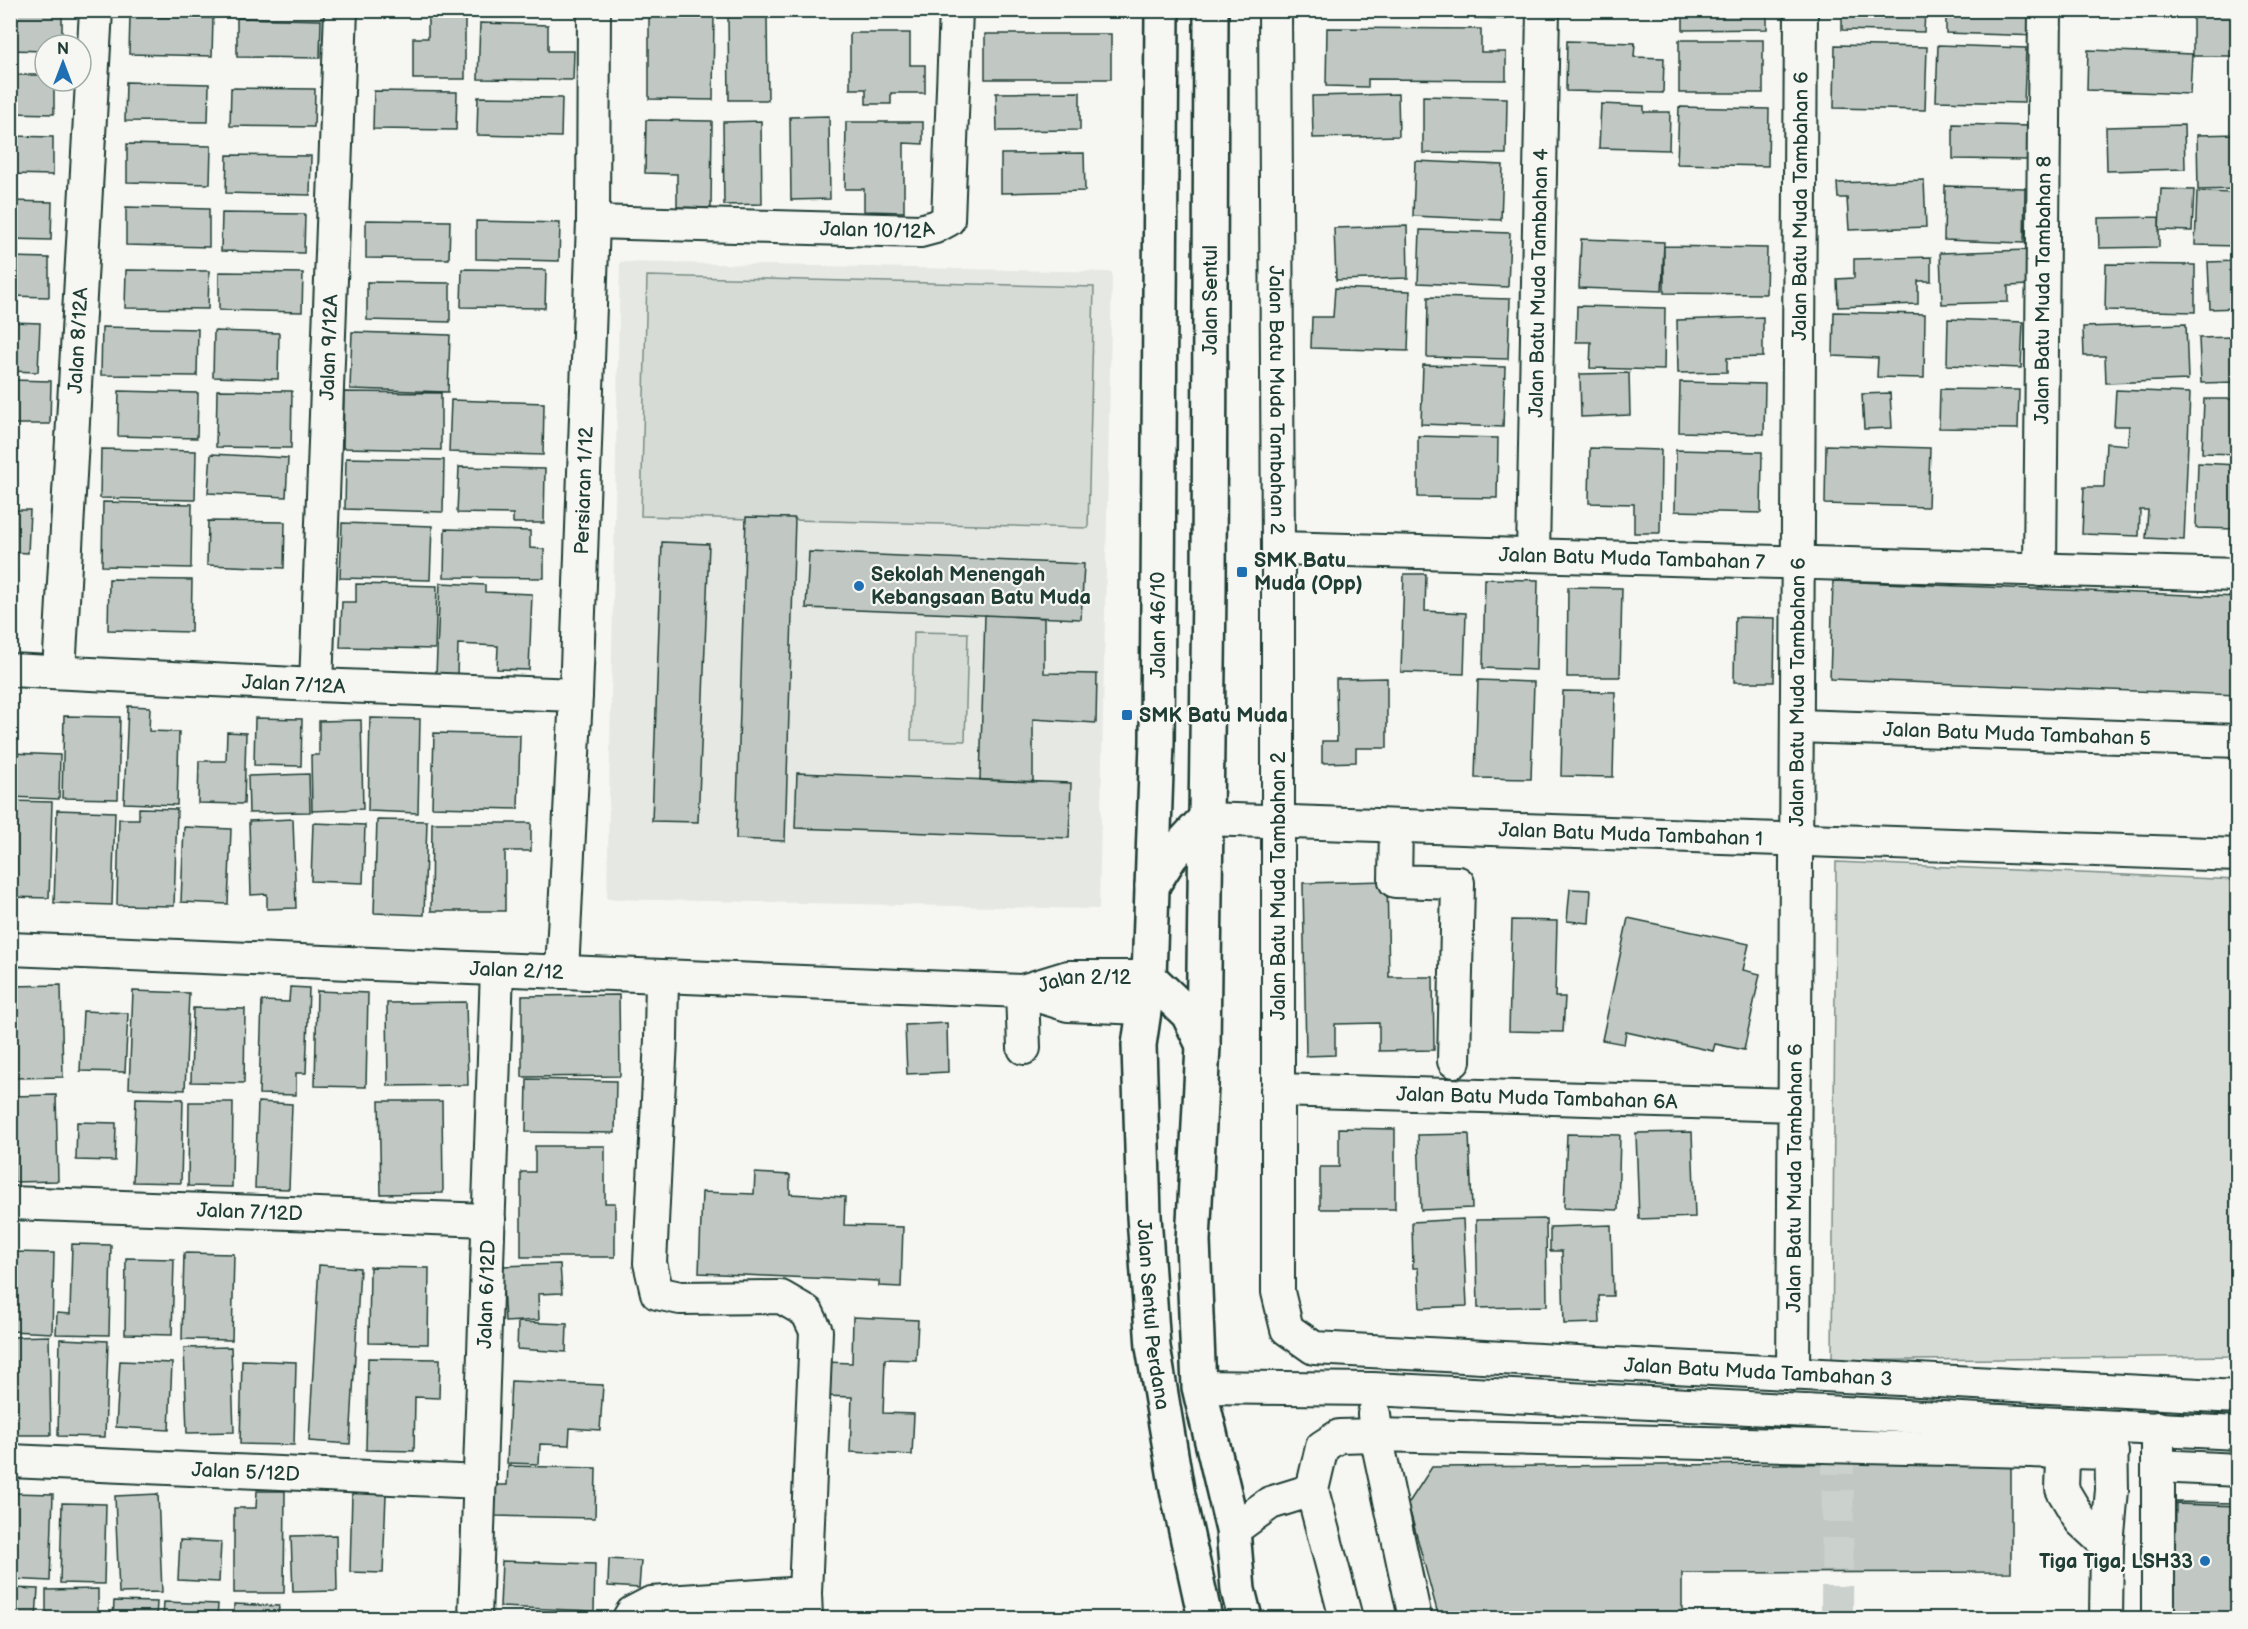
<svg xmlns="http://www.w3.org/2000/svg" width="2248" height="1629" viewBox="0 0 2248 1629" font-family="'Balsamiq Sans',sans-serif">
<rect width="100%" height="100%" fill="#f6f6f2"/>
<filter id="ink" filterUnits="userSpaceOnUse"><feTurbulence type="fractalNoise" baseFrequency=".0167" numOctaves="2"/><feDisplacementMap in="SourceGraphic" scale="12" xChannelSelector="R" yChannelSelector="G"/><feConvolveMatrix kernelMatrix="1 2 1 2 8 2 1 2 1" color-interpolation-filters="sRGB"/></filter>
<g filter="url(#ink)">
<path fill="#e6e8e4" d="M620 262 1112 272 1099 909 607 899Z"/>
<path fill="#d6dbd6" stroke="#7a8c85" stroke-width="1.5" d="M647 276 1094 287 1088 528 641 516Z
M914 632 968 633 965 741 911 740Z
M1836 862 2237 880V1356L1832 1361Z"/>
<path fill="#c1c8c3" stroke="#1f3d34" stroke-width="1.5" d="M428 10H465V79H413V38H428Z
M649 10H714L713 100 649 99Z
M984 10H1067L1068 13 984 15Z
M1077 10H1126V13L1077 11Z
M1425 10H1505V19L1424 16Z
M1683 10H1767V29L1683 30Z
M1842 10H1925L1924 32 1842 30Z
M1946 10H2041V36L1946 33Z
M2193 10H2238V56H2193Z
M10 12 62 13V45H45V51L10 50Z
M130 16 213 18 212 56 129 54Z
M728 17H767L768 100H729Z
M237 18 321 20 320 58 237 57Z
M480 23 548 25V51H574L573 80 478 79Z
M1327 28 1481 29V52H1506V80L1368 79V87L1326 86Z
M850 33H910V65H925V93H891V104H866V89H850Z
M985 34H1111V79H985Z
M1679 40H1763V93H1679Z
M1567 41 1635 43 1634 57 1664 58 1663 93 1566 91Z
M1835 45 1927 47 1925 110 1834 108Z
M1938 45 2026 48 2024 103 1936 101Z
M2088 50 2192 54 2190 94 2087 90Z
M10 75H45V81H54V114L10 113Z
M126 82 209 84 208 122 125 121Z
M231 88 315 89 314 127 230 126Z
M374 91 457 92 456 130 373 129Z
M1080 92V130L997 131 996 93Z
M1398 94 1399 136 1313 138 1312 96Z
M1423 96 1507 98 1506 154 1423 153Z
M478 97 562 98 561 137 477 135Z
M1601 104 1644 106V112H1670L1669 150 1599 148Z
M1679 107 1769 109 1768 166 1677 164Z
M829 116 830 199 791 200 790 117Z
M646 120 712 121 711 208 677 207V174L645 173Z
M761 121 762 204 724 205 723 122Z
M846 122H923V144L904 143V212L864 211V189H845Z
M1953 124 2029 126 2028 160 1953 159Z
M2184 125 2185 169 2107 171 2106 127Z
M2238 134V189L2198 190 2197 135Z
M10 136 53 137V175L10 174Z
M127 144 211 146 210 184 127 182Z
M1084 153 1085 191 1001 193V154Z
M227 155 311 156 310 195 226 193Z
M1415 161 1503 165 1501 220 1413 216Z
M1924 180 1926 227 1849 230 1847 198H1838L1837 183Z
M1945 186 2025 188 2024 243 1944 240Z
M2161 189 2194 190 2192 231 2159 230Z
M2197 192 2238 193V246L2195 245Z
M10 201 52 202 51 240 10 239Z
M126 207 209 209V247L126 245Z
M222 213 305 214 304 253 221 251Z
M2159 217V247L2099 248 2098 218Z
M366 220 450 221 449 259 366 258Z
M476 221 560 223 559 261 476 259Z
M1407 226 1408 278 1336 280 1334 228Z
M1420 230 1510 233 1508 287 1418 283Z
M1581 239 1664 242 1662 291 1579 288Z
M1664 246 1767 248 1766 294 1664 293Z
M2028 250 2029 285 2008 286V302L1942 304 1940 253Z
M10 257 49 258V297L10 296Z
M1931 257V281H1918V304L1838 307 1837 279 1854 278V259Z
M2238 261V308L2210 309 2208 262Z
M2106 264 2195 265V312L2105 310Z
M462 269 546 270 545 308 461 307Z
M126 270 209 271 208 309 125 308Z
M219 272 303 273 302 312 219 310Z
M367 282 450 283V322L367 320Z
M1335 288 1410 291 1408 351 1311 348 1312 317H1333Z
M1428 297 1510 299 1508 359 1427 357Z
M1577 306 1665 308 1664 370 1590 368 1591 342H1576Z
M1834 312 1925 314 1924 378 1877 377 1878 358 1833 356Z
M1763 317V357L1727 358V372L1678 373 1677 320Z
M1948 319 2023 322 2021 368 1947 365Z
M10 322 40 323 38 372 10 371Z
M2186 324 2188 380 2106 383 2105 356H2084L2083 327Z
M102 327 198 329 197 376 101 375Z
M214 331 279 333 278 379 213 377Z
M352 332 450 335 448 392 350 389Z
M2232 337 2233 351H2238V382L2201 383 2199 338Z
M1423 365 1505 367 1503 427 1421 424Z
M1629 373 1630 415 1581 417 1580 374Z
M10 380 51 381 50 424H10Z
M1680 382 1765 384 1764 434 1679 432Z
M1940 389 2019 390 2018 429 1939 428Z
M217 390 292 391 291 448 216 447Z
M2116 390 2190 393 2184 540 2146 538 2148 510H2140L2139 536 2082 534 2084 487H2104L2106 443 2128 445 2129 426H2114Z
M119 391 198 393 197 438 118 436Z
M344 392 441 393V450L343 448Z
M1890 393 1892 428 1864 429 1862 394Z
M2204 399H2238V454L2202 453Z
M451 400 544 403 543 455 449 452Z
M1418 436 1498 438 1497 498 1418 497Z
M1826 445 1930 448 1928 507 1825 504Z
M1590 448 1661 450 1660 533H1634V504L1589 503Z
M101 449 196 451 195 500 100 498Z
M1676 450 1762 452 1761 513 1675 511Z
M211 454 288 458 286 497 208 493Z
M346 458 444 460 443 512 345 509Z
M2198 463 2238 465V529L2196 528Z
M459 467 545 469 544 523H513V514L457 513Z
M103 502 192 504 191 568 102 566Z
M10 510H30L28 553 10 552Z
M746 517 795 518 785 841 736 839Z
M208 521 285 522 284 568 207 565Z
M342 523 432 526 430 580 340 578Z
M445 529 530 531V548L544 549V578L444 577Z
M662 542 709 544 698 822 652 821Z
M809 552 1084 564 1081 619 806 608Z
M10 573H16L14 647H10Z
M1404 574H1426L1425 611 1466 613 1464 674 1401 672Z
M109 579 192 580 191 632 108 630Z
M1485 579 1538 580 1536 670 1483 668Z
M1833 581 2238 597V695L1830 679Z
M440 583 485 585V592L532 594 529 670 497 669 498 646 458 644 457 675 436 674Z
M356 584 437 586 435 649 340 647 342 602H356Z
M1568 587 1622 588 1620 677H1567Z
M985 615 1044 618V673L1097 674 1096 723 1033 719V782L980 780Z
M1735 617 1775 618 1774 682H1734Z
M1387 678V748H1356V762L1322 763V741H1337L1336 679Z
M1478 680 1534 682 1531 779 1475 778Z
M1563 691 1615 692 1613 777 1561 776Z
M128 706 150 707 149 731 179 732 177 805 124 803Z
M64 716 120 717 118 799 62 798Z
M255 718 302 719 301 766 254 765Z
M370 718 420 719 418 813 368 811Z
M361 720 363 809 312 811 311 755H319V721Z
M227 732 246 733 244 804 198 803 199 761H226Z
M434 733 520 735 518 809 432 807Z
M10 753 60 755 59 799 10 797Z
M797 773 1071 783 1069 838 795 828Z
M309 774 310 812 249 813 248 776Z
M10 801 52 802 49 898 10 897Z
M139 808 177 809 174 906 117 905 119 819H139Z
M57 810 115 812 112 905 54 903Z
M293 819 296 908 267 909V894L251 895 249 821Z
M377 820 427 821 424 915 374 913Z
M313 823 365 825 363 883 311 881Z
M432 823H531V851H505V911H431Z
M184 827 231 829 228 904 181 902Z
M1387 881 1389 977H1433L1434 1050 1379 1051V1023L1335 1024V1055L1306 1056 1303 883Z
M1570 889 1591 890 1589 923 1567 921Z
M1628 918 1749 944 1743 970 1760 974 1744 1050 1715 1044 1713 1051 1626 1032 1624 1044 1602 1040Z
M1512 920 1557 921 1555 997H1565L1563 1032 1509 1031Z
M61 985 63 1077 15 1078 13 986Z
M290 987 309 988 306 1073H296V1095L259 1094 262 1001 289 1002Z
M133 991 189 993 185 1090 129 1088Z
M317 991 368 993 366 1087 315 1086Z
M619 995 620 1076 522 1077V996Z
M466 1002 468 1085 388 1086 387 1003Z
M193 1008 245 1009 244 1083 191 1082Z
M83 1011 128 1013 125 1072 80 1071Z
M947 1023 948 1072 907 1074 905 1025Z
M527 1079 616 1081 615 1133 526 1132Z
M56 1095 58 1181 14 1182 12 1096Z
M136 1098 183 1099 181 1183 133 1182Z
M379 1101H442L443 1193 381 1194Z
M189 1102H233L232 1187 188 1186Z
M258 1102 292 1104 289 1189 255 1188Z
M77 1122 116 1123 115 1161 76 1160Z
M1339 1128 1395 1129V1209H1320V1167H1339Z
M1692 1132 1695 1217 1639 1219 1636 1133Z
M1469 1134 1472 1208 1421 1210 1418 1135Z
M1567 1134 1620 1135 1618 1210 1564 1208Z
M535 1146H605V1203H615V1257H521V1172H535Z
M755 1173 790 1175V1194L845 1197 844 1225 903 1227 901 1287 879 1286V1281L699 1273 702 1192 754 1194Z
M1463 1219 1467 1306 1420 1308 1418 1268H1413L1412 1222Z
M1546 1219 1547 1306 1478 1308 1476 1220Z
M1611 1225 1613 1296H1599L1600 1323 1564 1324 1562 1251H1550V1227Z
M72 1244 111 1245 109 1335 56 1334 57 1313 70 1314Z
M13 1252 54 1253 52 1333 10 1331Z
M184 1253 234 1254 232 1340 182 1339Z
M126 1258 174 1259 172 1335 125 1334Z
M560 1264 562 1293 538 1294 539 1320 505 1322 502 1266Z
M319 1265 360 1268 350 1444 309 1441Z
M370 1267 429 1268 428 1344 369 1343Z
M853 1317 918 1320 916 1360 885 1359 883 1413 914 1414 912 1455 850 1452 852 1397 824 1396 825 1362 852 1363Z
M518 1322 567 1324 566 1352 517 1349Z
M49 1336 51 1435H10V1337Z
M60 1339 108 1341 105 1437 58 1436Z
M231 1347 234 1432 187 1433 184 1348Z
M368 1358 440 1359 439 1398 415 1397 414 1451 366 1450Z
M242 1360 296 1362 294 1445 240 1444Z
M120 1361 172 1363 169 1430 116 1427Z
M511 1381 603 1385 600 1430 570 1428 569 1445 540 1444 539 1464 507 1463Z
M2011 1462V1572L1682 1573V1618H1439L1408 1504 1432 1467Z
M508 1466 596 1468 595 1518 494 1516 495 1485H507Z
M257 1491H285L284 1593H234V1508H256Z
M10 1493 53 1494 50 1581 10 1579Z
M352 1493 386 1494 383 1573 350 1572Z
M158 1494 162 1592 119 1593 115 1496Z
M2173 1502 2238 1503V1618H2171Z
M62 1503 106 1504 104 1584 60 1583Z
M2176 1504 2238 1506V1618H2174Z
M336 1535 337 1591 293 1592 291 1536Z
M180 1540 221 1542 219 1582 178 1580Z
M609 1559 641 1561 639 1588 608 1586Z
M502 1561 595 1564 594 1611 500 1607Z
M10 1588 38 1589 36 1618H10Z
M98 1589V1618H46V1590Z
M114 1601 157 1602 156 1618H113Z
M164 1602 218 1604 217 1618H163Z
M234 1604 279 1606 278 1618H234Z
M294 1613 334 1614V1618H294Z
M357 1616 390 1617V1618H357Z"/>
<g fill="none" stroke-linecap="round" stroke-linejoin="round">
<path stroke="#cbd1cc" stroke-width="32" stroke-dasharray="32 16" stroke-linecap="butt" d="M1837 1618 1838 1446"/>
<defs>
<g id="minor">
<path id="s1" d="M1275 10 1278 548V1292L1287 1329 1314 1348 2238 1397"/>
<path id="s2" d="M593 222 920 231 935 227 948 220 956 10"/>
<path id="s3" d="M1278 548 2238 575"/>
<path id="s4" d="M1533 555 1543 10"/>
<path id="s5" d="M2040 570 2045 10"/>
<path id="s6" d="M10 670 316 685 576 695"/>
<path id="s7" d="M59 672 96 10"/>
<path id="s8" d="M316 685 341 10"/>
<path id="s9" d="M1797 726 2238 741"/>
<path id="s10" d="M1205 819 2238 855"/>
<path d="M1396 826 1395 881 1458 883 1454 1061"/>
<path id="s11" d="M10 949 1022 991 1068 1005 1144 1008"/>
<path id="s12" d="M562 972 576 695 593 222 594 10"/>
<path d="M662 977 661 1039 650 1263 657 1293 680 1298 781 1297 807 1312 816 1331 805 1593 806 1618"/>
<path id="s13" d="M1022 991 1068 977H1149"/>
<path d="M1022 991 1024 1048"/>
<path id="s14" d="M1277 1090 1794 1105"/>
<path id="s15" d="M10 1203 489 1220"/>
<path id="s16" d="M1793 1374 1801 10"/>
<path d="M1199 1387 1373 1389 2238 1433"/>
<path d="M1374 1414 1376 1435 1415 1618"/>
<path d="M2158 1428V1618"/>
<path d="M2064 1430 2062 1489 2081 1521 2107 1545"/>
<path id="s17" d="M10 1461 480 1482"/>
<path d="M2158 1466 2238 1470"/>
<path d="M1233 1530 1270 1503 1312 1490"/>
<path id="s18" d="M475 1618 497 969"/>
<path d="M629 1618 632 1613 651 1603 805 1593"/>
<path d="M1346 1618 1312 1490 1322 1447 1339 1436 1376 1435 2112 1453"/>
<path d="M2106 1618 2107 1545 2112 1490 2111 1432"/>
</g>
<g id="major">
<path id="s19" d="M1162 10 1157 742 1149 977 1139 1045 1144 1216 1153 1347 1177 1490 1205 1618"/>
<path d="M1211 10 1209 590 1203 1046 1193 1241 1199 1387 1233 1530 1238 1590 1245 1618"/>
<path d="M1152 886 1171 856 1205 819"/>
<path d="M1149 977 1188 1014 1203 1045"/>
</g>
</defs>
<use href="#minor" stroke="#1f3d34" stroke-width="36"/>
<use href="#major" stroke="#1f3d34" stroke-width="38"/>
<use href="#minor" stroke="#f6f6f2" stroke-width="32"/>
<use href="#major" stroke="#f6f6f2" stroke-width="33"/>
</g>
</g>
<g fill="#1f6fb2" stroke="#f6f6f2" stroke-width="2">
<rect x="1236" y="566" width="12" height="12" rx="3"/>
<circle cx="859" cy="586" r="6"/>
<rect x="1121" y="709" width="12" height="12" rx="3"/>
<circle cx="2205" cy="1561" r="6"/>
</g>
<g text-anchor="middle" stroke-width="4.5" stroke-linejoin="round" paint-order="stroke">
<g font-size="20" fill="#1f3d34" stroke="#f6f6f2">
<text dy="7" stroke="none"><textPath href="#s16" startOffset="1168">Jalan Batu Muda Tambahan 6</textPath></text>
<text dy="7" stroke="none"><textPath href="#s2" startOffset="284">Jalan 10/12A</textPath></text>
<text dy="7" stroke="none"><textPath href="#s4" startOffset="272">Jalan Batu Muda Tambahan 4</textPath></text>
<text dy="7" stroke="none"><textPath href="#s5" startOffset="280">Jalan Batu Muda Tambahan 8</textPath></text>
<text transform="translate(1210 300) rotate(-90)" y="7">Jalan Sentul</text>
<text dy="7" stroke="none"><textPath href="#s7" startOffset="332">Jalan 8/12A</textPath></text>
<text dy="7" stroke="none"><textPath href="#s8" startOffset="338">Jalan 9/12A</textPath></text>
<text dy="7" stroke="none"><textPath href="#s1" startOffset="390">Jalan Batu Muda Tambahan 2</textPath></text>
<text dy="7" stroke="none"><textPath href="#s12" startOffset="482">Persiaran 1/12</textPath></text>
<text dy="7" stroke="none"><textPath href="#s3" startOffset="354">Jalan Batu Muda Tambahan 7</textPath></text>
<text transform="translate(1158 625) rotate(-90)" y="7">Jalan 46/10</text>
<text dy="7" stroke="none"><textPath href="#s6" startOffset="284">Jalan 7/12A</textPath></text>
<text dy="7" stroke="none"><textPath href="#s16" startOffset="682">Jalan Batu Muda Tambahan 6</textPath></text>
<text dy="7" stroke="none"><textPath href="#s9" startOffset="220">Jalan Batu Muda Tambahan 5</textPath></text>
<text dy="7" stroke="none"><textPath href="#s10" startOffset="426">Jalan Batu Muda Tambahan 1</textPath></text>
<text transform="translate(1278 886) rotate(-90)" y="7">Jalan Batu Muda Tambahan 2</text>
<text dy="7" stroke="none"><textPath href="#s11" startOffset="507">Jalan 2/12</textPath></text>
<text dy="7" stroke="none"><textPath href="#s13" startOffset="64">Jalan 2/12</textPath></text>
<text dy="7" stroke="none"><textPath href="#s14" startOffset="260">Jalan Batu Muda Tambahan 6A</textPath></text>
<text dy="7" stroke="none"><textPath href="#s16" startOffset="196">Jalan Batu Muda Tambahan 6</textPath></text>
<text dy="7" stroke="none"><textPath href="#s15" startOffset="240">Jalan 7/12D</textPath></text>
<text dy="7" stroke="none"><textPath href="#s18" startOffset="324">Jalan 6/12D</textPath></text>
<text dy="7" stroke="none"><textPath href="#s19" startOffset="1306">Jalan Sentul Perdana</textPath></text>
<text dy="7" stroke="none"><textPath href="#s1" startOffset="1798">Jalan Batu Muda Tambahan 3</textPath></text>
<text dy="7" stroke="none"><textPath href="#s17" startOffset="236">Jalan 5/12D</textPath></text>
</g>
<g font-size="20" font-weight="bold" fill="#1f3d34" stroke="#f6f6f2" text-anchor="start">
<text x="1254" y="567">SMK Batu<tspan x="1254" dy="23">Muda (Opp)</tspan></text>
<text x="871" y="581">Sekolah Menengah<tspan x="871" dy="23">Kebangsaan Batu Muda</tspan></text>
<text x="1139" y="722">SMK Batu Muda</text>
<text x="2193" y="1568" text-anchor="end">Tiga Tiga, LSH33</text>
</g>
</g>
<rect width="2248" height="1629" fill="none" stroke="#f6f6f2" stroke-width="36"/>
<rect x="18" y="18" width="2212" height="1593" fill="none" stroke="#1f3d34" stroke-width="2" filter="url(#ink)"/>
<g transform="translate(63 63)"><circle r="28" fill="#f6f6f2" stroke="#a0aca6" stroke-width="1.5"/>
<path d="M0-4.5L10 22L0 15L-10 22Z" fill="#1f6fb2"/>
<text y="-9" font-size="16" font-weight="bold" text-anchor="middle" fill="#1f3d34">N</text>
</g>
</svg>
